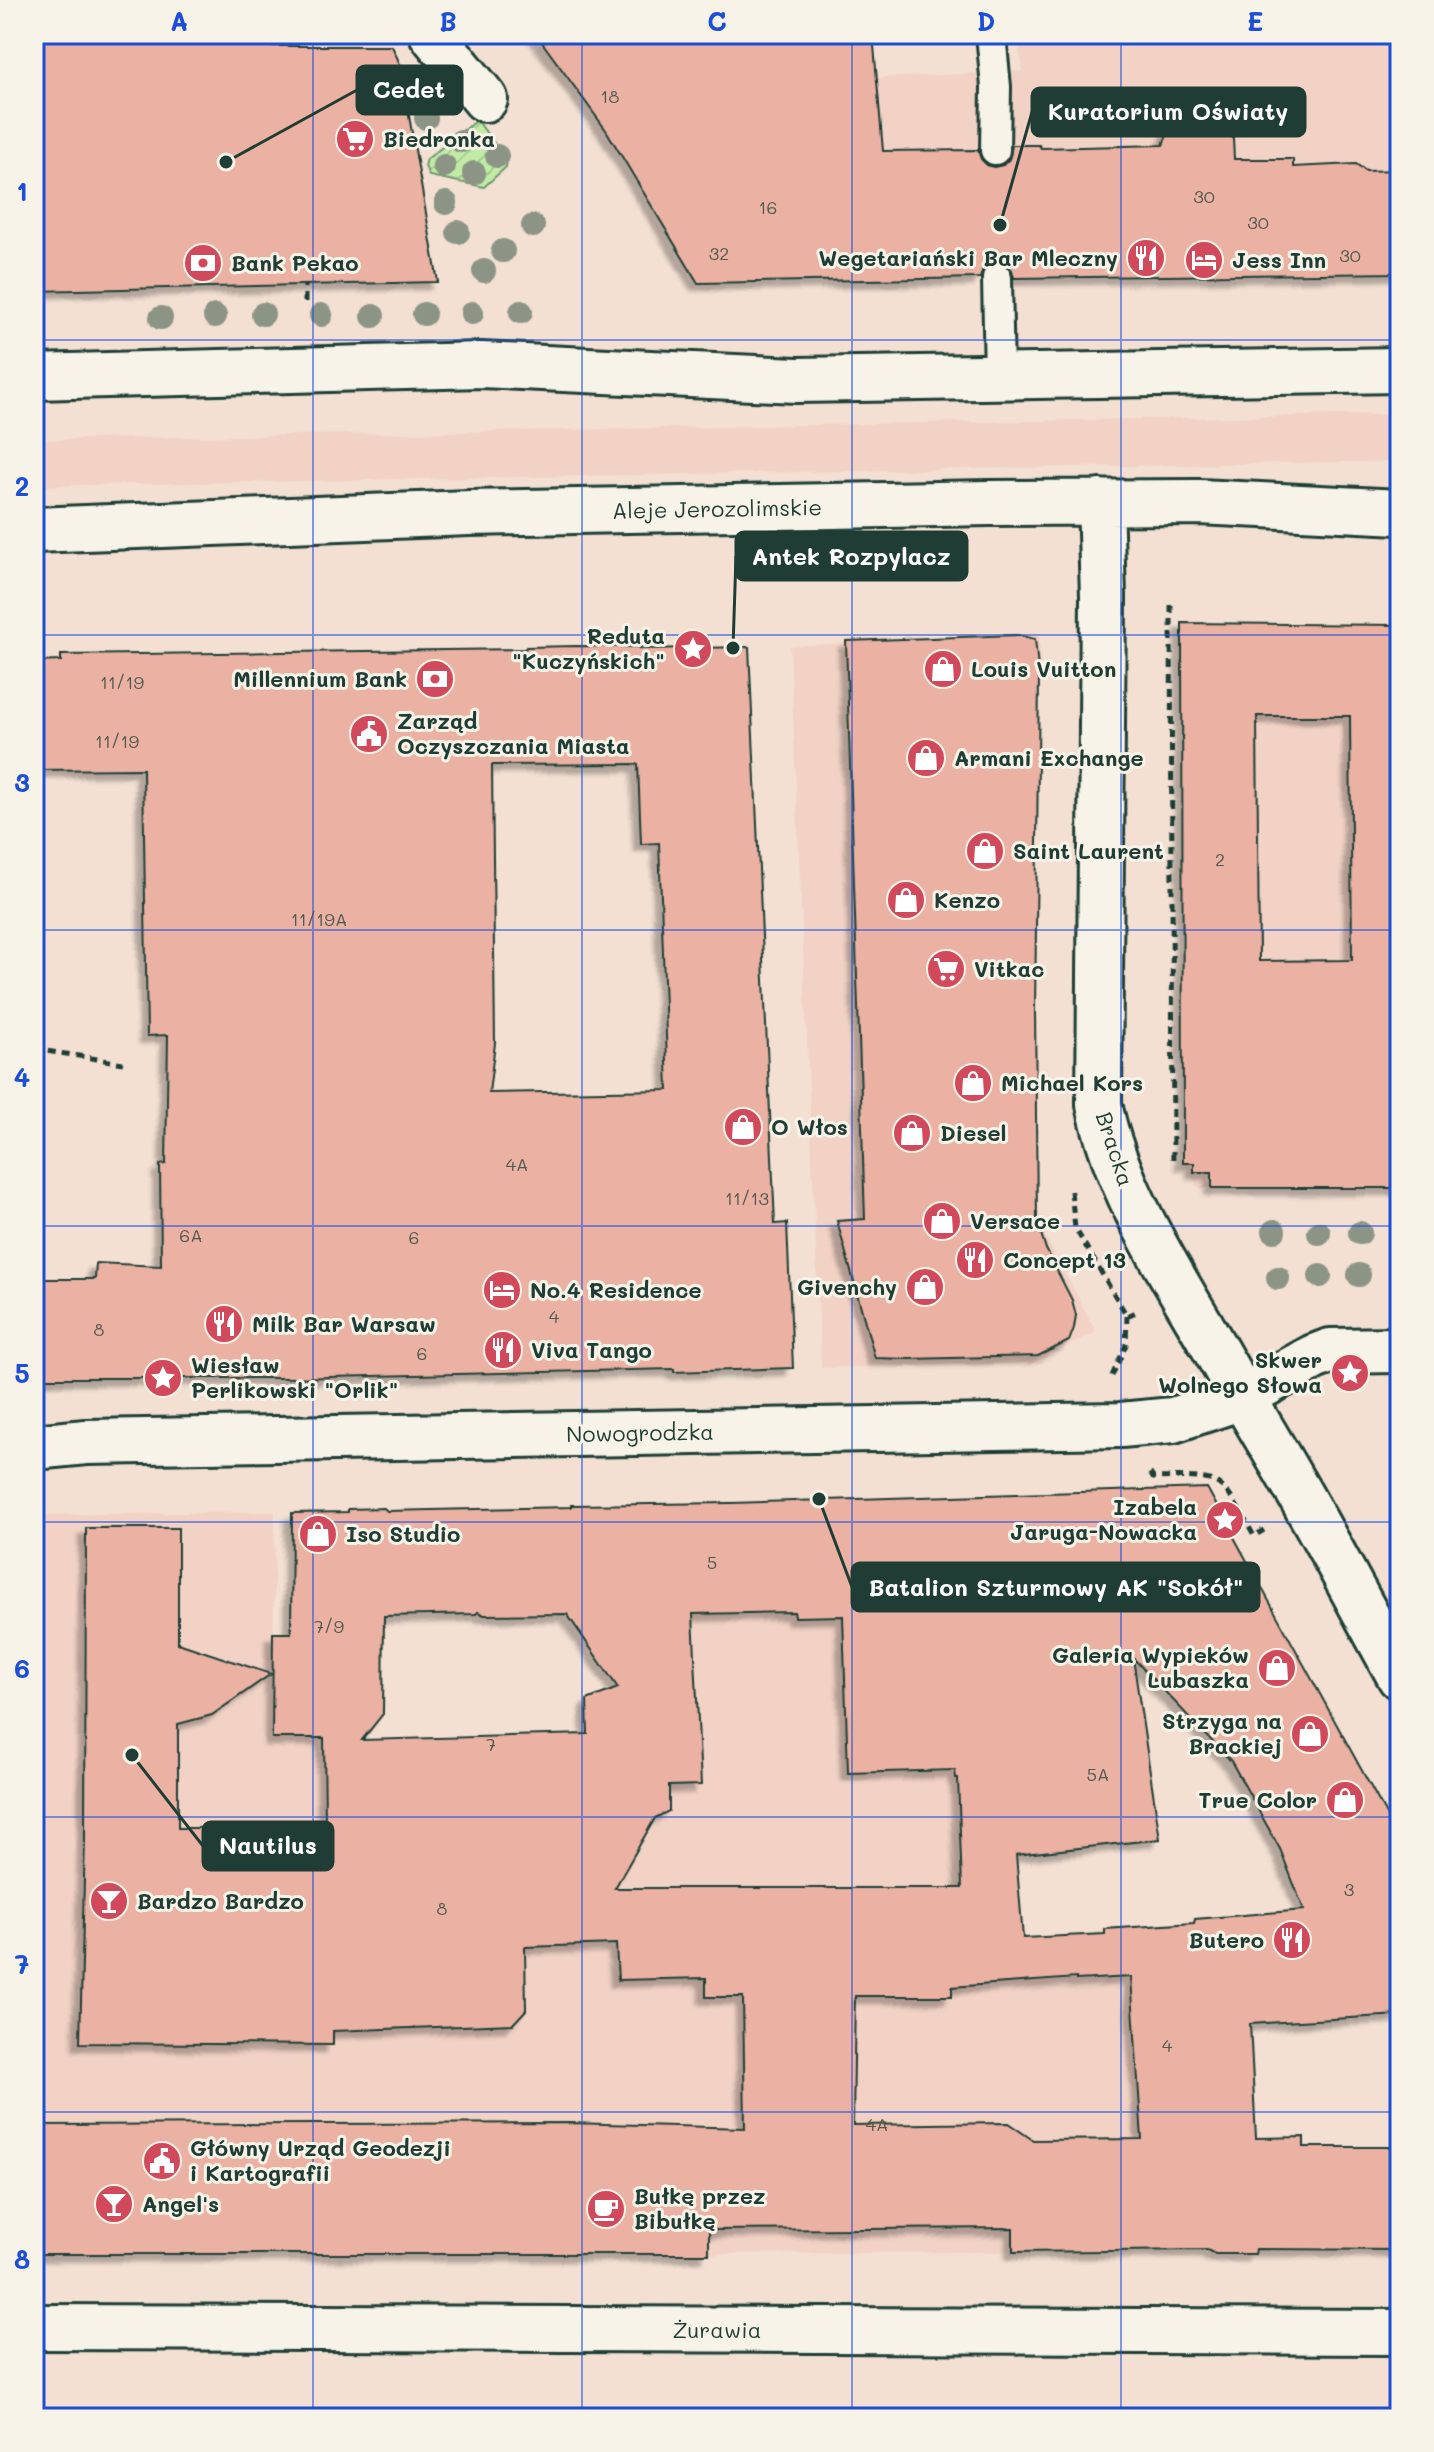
<svg xmlns="http://www.w3.org/2000/svg" width="1434" height="2452" viewBox="0 0 1434 2452" font-family="Mali,sans-serif">
<defs>
<pattern id="garden-furrows" width="10" height="10" patternUnits="userSpaceOnUse" patternTransform="scale(2)"><rect width="10" height="10" fill="#c1eba7"/><path d="M-1 1l2-2M0 10L10 0M9 11l2-2" fill="none" stroke="#a5ca90"/></pattern>
<filter id="shadow"><feDropShadow dx="-7" dy="7" stdDeviation="2" flood-color="#0004"/></filter>
</defs>
<rect width="100%" height="100%" fill="#f3e0d3"/>
<filter id="ink" filterUnits="userSpaceOnUse"><feTurbulence type="fractalNoise" baseFrequency=".0125" numOctaves="2"/><feDisplacementMap in="SourceGraphic" scale="16" xChannelSelector="R" yChannelSelector="G"/><feConvolveMatrix kernelMatrix="1 2 1 2 8 2 1 2 1" color-interpolation-filters="sRGB"/></filter>
<g filter="url(#ink)">
<path fill="#f1d2c5" d="M536 34H873L877 78 1023 71 1016 34H1400V273L702 283 694 265 688 266 606 130Z
M1400 414V461L34 486V440Z
M1182 623 1400 625V1188H1199L1183 1163Z
M1040 633 1036 929 1037 1221 1096 1332 1045 1357 1044 1363 821 1368 790 646Z
M1207 1488 1259 1580 1147 1646 953 1741 959 1809 966 1986 1108 1978 1196 1970 1207 2250 709 2254H34V1515L275 1512 272 1738H324V1761L649 1787 635 1616 630 1504 732 1501 733 1514 789 1513V1500Z"/>
<path fill="url(#garden-furrows)" stroke="#70946e" stroke-width="2" d="M477 120 507 161 506 167 484 187 429 176 425 166 427 159Z"/>
<path fill="#c1eba7" stroke="#70946e" stroke-width="2" d="M1350 34H1400V42L1351 44Z"/>
<path fill="#ebb2a3" stroke="#1f3d34" stroke-width="2" fill-rule="evenodd" filter="url(#shadow)" d="M34 34H269L270 46H392L400 64 438 282 34 291Z
M536 34H873L883 151 978 150 981 159 987 165 994 167 1003 165 1009 159 1012 145H1039L1041 148 1163 145 1178 108 1189 99 1203 96 1216 98 1227 106 1232 118 1234 159H1293V167L1356 164 1366 171 1400 170V273L1014 278 1012 270 1006 264 996 261 989 263 983 269 980 278 698 283 606 130Z
M1182 623 1400 625V760H1398L1400 1188H1212V1172H1194V1163H1183ZM1257 716H1350L1352 960 1259 961Z
M1017 635 1035 639 1039 678 1035 1009 1037 1221 1046 1249 1072 1300 1076 1315 1074 1328 1069 1341 1038 1356 907 1359 875 1358 837 1221 865 1219 846 641Z
M576 646 641 647 640 649 749 647 775 1224 787 1223 793 1368 674 1372V1369L286 1378H34V1279H95L96 1263 161 1266 160 1165 166 1164 168 1035 147 1036 143 769 34 770V662L61 661V655L525 649 526 647ZM638 764 641 844 659 843 668 1090 489 1093 495 1043 492 765Z
M1207 1488 1400 1840V2015L1250 2024 1256 2138 1304 2137V2147H1400V2250L1256 2249 1255 2254H1215L1207 2250 1013 2252V2228L709 2230V2254H34V2125L570 2123 745 2128 743 1997H706V1978L618 1980 616 1944 525 1947 526 2010 513 2024 333 2031V2045L80 2043 85 1838 86 1528H178V1643L271 1674 212 1715 178 1724V1828H269V1823H325L324 1738H272L273 1633H291L292 1513 348 1512V1509L384 1508 387 1511 571 1507V1505L732 1503ZM478 1612 484 1615 567 1614 618 1688 587 1700 588 1734 362 1740 383 1714 384 1616 476 1614ZM794 1612 795 1617 843 1616 848 1773 955 1770 956 1778H958L962 1888H615L655 1818 669 1811V1786L701 1785 693 1614ZM1133 1658 1231 1761 1280 1849 1304 1910 1195 1919 1194 1923 1105 1929V1934L1023 1938 1016 1855 1160 1839ZM1131 1977 1142 2139 1033 2140 1008 2123 853 2125 855 1996H952V1987L1076 1978V1980Z"/>
<g fill="none" stroke-linecap="round" stroke-linejoin="round">
<defs>
<path id="lane" d="M991 34 996 87 995 150
M997 278 999 378"/>
<path id="street" d="M432 34 485 99
M34 1447 86 1442 1121 1425 1173 1420 1242 1397 1314 1357 1330 1351 1400 1350
M34 2327 1400 2332"/>
<path id="secondary" d="M34 377 481 365 797 380 1400 370
M1100 502 1103 596 1099 1104C1117 1191 1168 1268 1212 1344 1243 1399 1276 1452 1307 1507 1339 1563 1369 1621 1400 1677
M34 530 469 513 989 503 1199 502 1400 512"/>
</defs>
<use href="#lane" stroke="#1f3d34" stroke-width="34"/>
<use href="#street" stroke="#1f3d34" stroke-width="50"/>
<use href="#secondary" stroke="#1f3d34" stroke-width="50"/>
<path stroke="#1f3d34" stroke-width="5" stroke-dasharray="8 6" stroke-linecap="butt" d="M305 302V285
M1171 605 1173 1165
M34 1049 123 1063
M1071 1191 1075 1228 1127 1316 1136 1312
M1112 1376 1126 1345 1127 1316
M1150 1473 1153 1478C1169 1478 1204 1475 1217 1483 1230 1490 1246 1522 1254 1536L1264 1530
M766 2414V2418
M1017 2416V2418
M420 2418V2412
M607 2418V2413"/>
<use href="#lane" stroke="#f7f3e8" stroke-width="28"/>
<use href="#street" stroke="#f7f3e8" stroke-width="44"/>
<use href="#secondary" stroke="#f7f3e8" stroke-width="44"/>
</g>
<g fill="#8c9585">
<circle cx="426" cy="118" r="12"/>
<circle cx="461" cy="141" r="12"/>
<circle cx="497" cy="156" r="12"/>
<circle cx="444" cy="166" r="12"/>
<circle cx="474" cy="173" r="12"/>
<circle cx="446" cy="203" r="12"/>
<circle cx="533" cy="226" r="12"/>
<circle cx="458" cy="232" r="12"/>
<circle cx="503" cy="251" r="12"/>
<circle cx="484" cy="271" r="12"/>
<circle cx="521" cy="312" r="12"/>
<circle cx="472" cy="313" r="12"/>
<circle cx="263" cy="314" r="12"/>
<circle cx="424" cy="314" r="12"/>
<circle cx="321" cy="315" r="12"/>
<circle cx="215" cy="316" r="12"/>
<circle cx="373" cy="316" r="12"/>
<circle cx="161" cy="318" r="12"/>
<circle cx="1274" cy="1231" r="12"/>
<circle cx="1319" cy="1233" r="12"/>
<circle cx="1360" cy="1233" r="12"/>
<circle cx="1359" cy="1275" r="12"/>
<circle cx="1320" cy="1276" r="12"/>
<circle cx="1278" cy="1278" r="12"/>
</g>
</g>
<path fill="none" stroke="#1d4ed8" stroke-width="2" stroke-opacity="0.55" d="M313 34V2418M582 34V2418M852 34V2418M1121 34V2418M34 340H1400M34 635H1400M34 930H1400M34 1226H1400M34 1522H1400M34 1817H1400M34 2112H1400"/>
<defs>
<symbol id="supermarket-disc" viewBox="-11 -11 22 22"><circle r="9.5" fill="#d1495b" stroke="#f7f3e8"/><path d="M-6-5.5h2.5l.6 2H6L4.5 2H-2.5L-4.4-4H-6ZM-1.5 3.2a1.3 1.3 0 1 0 .1 0ZM3 3.2a1.3 1.3 0 1 0 .1 0Z" fill="#fff"/></symbol>
<symbol id="restaurant-disc" viewBox="-11 -11 22 22"><circle r="9.5" fill="#d1495b" stroke="#f7f3e8"/><path d="M-5-6h1v4h1v-4h1v4h1v-4h1v5L-1.5 .5V6h-2V.5L-5-1ZM5-6V6H3V1.5H1.5Q1.5-4 5-6Z" fill="#fff"/></symbol>
<symbol id="hotel-disc" viewBox="-11 -11 22 22"><circle r="9.5" fill="#d1495b" stroke="#f7f3e8"/><path d="M-6-4.5h1.5V1H6V5H4.5V3h-9V5H-6ZM-4 0a1.8 1.8 0 1 1 3.6 0ZM.5 0V-2.5h3Q6-2.5 6 0Z" fill="#fff"/></symbol>
<symbol id="bank-disc" viewBox="-11 -11 22 22"><circle r="9.5" fill="#d1495b" stroke="#f7f3e8"/><path d="M-6-4H6V4H-6ZM0-2.3a2.3 2.3 0 1 0 0 4.6a2.3 2.3 0 1 0 0-4.6Z" fill="#fff"/></symbol>
<symbol id="sight-disc" viewBox="-11 -11 22 22"><circle r="9.5" fill="#d1495b" stroke="#f7f3e8"/><path d="M0-6L1.8-2.2L6-1.7L2.9 1.2L3.7 5.4L0 3.3L-3.7 5.4L-2.9 1.2L-6-1.7L-1.8-2.2Z" fill="#fff"/></symbol>
<symbol id="shop-disc" viewBox="-11 -11 22 22"><circle r="9.5" fill="#d1495b" stroke="#f7f3e8"/><path d="M-5-2.5h2.3a2.7 3.5 0 0 1 5.4 0H5L5.5 6h-11ZM-1.5-2.5h3a1.5 2.3 0 0 0-3 0Z" fill="#fff"/></symbol>
<symbol id="civic-disc" viewBox="-11 -11 22 22"><circle r="9.5" fill="#d1495b" stroke="#f7f3e8"/><path d="M-.6-6.5H3V-4.5H.6V-3L4-1V1h2V6H-6V1h2V-1L-.6-3ZM-1.2 2.5V6h2.4V2.5Z" fill="#fff"/></symbol>
<symbol id="bar-disc" viewBox="-11 -11 22 22"><circle r="9.5" fill="#d1495b" stroke="#f7f3e8"/><path d="M-6-5H6L.8 .8V4.5H3.5V6h-7V4.5H-.8V.8Z" fill="#fff"/></symbol>
<symbol id="cafe-disc" viewBox="-11 -11 22 22"><circle r="9.5" fill="#d1495b" stroke="#f7f3e8"/><path d="M-5.5-4.5H6V0H3Q3 3.5 0 3.5H-2.5Q-5.5 3.5-5.5 0ZM3-3.2v2h1.7v-2ZM-6 4.5H4V6H-6Z" fill="#fff"/></symbol>
</defs>
<g fill-rule="evenodd">
<use href="#supermarket-disc" x="333" y="117" width="44" height="44"/>
<use href="#restaurant-disc" x="1124" y="236" width="44" height="44"/>
<use href="#hotel-disc" x="1182" y="238" width="44" height="44"/>
<use href="#bank-disc" x="181" y="241" width="44" height="44"/>
<use href="#sight-disc" x="671" y="627" width="44" height="44"/>
<use href="#shop-disc" x="921" y="647" width="44" height="44"/>
<use href="#bank-disc" x="413" y="657" width="44" height="44"/>
<use href="#civic-disc" x="347" y="712" width="44" height="44"/>
<use href="#shop-disc" x="904" y="736" width="44" height="44"/>
<use href="#shop-disc" x="963" y="829" width="44" height="44"/>
<use href="#shop-disc" x="884" y="878" width="44" height="44"/>
<use href="#supermarket-disc" x="924" y="947" width="44" height="44"/>
<use href="#shop-disc" x="951" y="1061" width="44" height="44"/>
<use href="#shop-disc" x="721" y="1105" width="44" height="44"/>
<use href="#shop-disc" x="890" y="1111" width="44" height="44"/>
<use href="#shop-disc" x="920" y="1199" width="44" height="44"/>
<use href="#restaurant-disc" x="953" y="1238" width="44" height="44"/>
<use href="#shop-disc" x="903" y="1265" width="44" height="44"/>
<use href="#hotel-disc" x="480" y="1268" width="44" height="44"/>
<use href="#restaurant-disc" x="202" y="1302" width="44" height="44"/>
<use href="#restaurant-disc" x="481" y="1328" width="44" height="44"/>
<use href="#sight-disc" x="1328" y="1351" width="44" height="44"/>
<use href="#sight-disc" x="141" y="1356" width="44" height="44"/>
<use href="#sight-disc" x="1203" y="1498" width="44" height="44"/>
<use href="#shop-disc" x="296" y="1512" width="44" height="44"/>
<use href="#shop-disc" x="1255" y="1646" width="44" height="44"/>
<use href="#shop-disc" x="1288" y="1712" width="44" height="44"/>
<use href="#shop-disc" x="1323" y="1778" width="44" height="44"/>
<use href="#bar-disc" x="87" y="1879" width="44" height="44"/>
<use href="#restaurant-disc" x="1270" y="1918" width="44" height="44"/>
<use href="#civic-disc" x="140" y="2139" width="44" height="44"/>
<use href="#bar-disc" x="92" y="2182" width="44" height="44"/>
<use href="#cafe-disc" x="584" y="2187" width="44" height="44"/>
</g>
<g text-anchor="middle" stroke-width="6" stroke-linejoin="round" paint-order="stroke">
<g font-size="18" fill="#525a50">
<text x="610" y="103">18</text>
<text x="1204" y="203">30</text>
<text x="768" y="214">16</text>
<text x="1258" y="229">30</text>
<text x="719" y="260">32</text>
<text x="1350" y="262">30</text>
<text x="122" y="689">11/19</text>
<text x="117" y="748">11/19</text>
<text x="1220" y="866">2</text>
<text x="319" y="926">11/19A</text>
<text x="517" y="1171">4A</text>
<text x="747" y="1205">11/13</text>
<text x="191" y="1242">6A</text>
<text x="414" y="1244">6</text>
<text x="554" y="1323">4</text>
<text x="99" y="1336">8</text>
<text x="422" y="1360">6</text>
<text x="712" y="1569">5</text>
<text x="329" y="1633">7/9</text>
<text x="491" y="1751">7</text>
<text x="1098" y="1781">5A</text>
<text x="1349" y="1896">3</text>
<text x="442" y="1915">8</text>
<text x="1167" y="2052">4</text>
<text x="877" y="2131">4A</text>
</g>
<g font-size="22" font-weight="bold" fill="#1f3d34" stroke="#f7f3e8" text-anchor="start">
<text x="383" y="147">Biedronka</text>
<text x="1118" y="266" text-anchor="end">Wegetariański Bar Mleczny</text>
<text x="1232" y="268">Jess Inn</text>
<text x="231" y="271">Bank Pekao</text>
<text x="665" y="644" text-anchor="end">Reduta<tspan x="665" dy="25">"Kuczyńskich"</tspan></text>
<text x="971" y="677">Louis Vuitton</text>
<text x="407" y="687" text-anchor="end">Millennium Bank</text>
<text x="397" y="729">Zarząd<tspan x="397" dy="25">Oczyszczania Miasta</tspan></text>
<text x="954" y="766">Armani Exchange</text>
<text x="1013" y="859">Saint Laurent</text>
<text x="934" y="908">Kenzo</text>
<text x="974" y="977">Vitkac</text>
<text x="1001" y="1091">Michael Kors</text>
<text x="771" y="1135">O Włos</text>
<text x="940" y="1141">Diesel</text>
<text x="970" y="1229">Versace</text>
<text x="1003" y="1268">Concept 13</text>
<text x="897" y="1295" text-anchor="end">Givenchy</text>
<text x="530" y="1298">No.4 Residence</text>
<text x="252" y="1332">Milk Bar Warsaw</text>
<text x="531" y="1358">Viva Tango</text>
<text x="1322" y="1368" text-anchor="end">Skwer<tspan x="1322" dy="25">Wolnego Słowa</tspan></text>
<text x="191" y="1373">Wiesław<tspan x="191" dy="25">Perlikowski "Orlik"</tspan></text>
<text x="1197" y="1515" text-anchor="end">Izabela<tspan x="1197" dy="25">Jaruga-Nowacka</tspan></text>
<text x="346" y="1542">Iso Studio</text>
<text x="1249" y="1663" text-anchor="end">Galeria Wypieków<tspan x="1249" dy="25">Lubaszka</tspan></text>
<text x="1282" y="1729" text-anchor="end">Strzyga na<tspan x="1282" dy="25">Brackiej</tspan></text>
<text x="1317" y="1808" text-anchor="end">True Color</text>
<text x="137" y="1909">Bardzo Bardzo</text>
<text x="1264" y="1948" text-anchor="end">Butero</text>
<text x="190" y="2156">Główny Urząd Geodezji<tspan x="190" dy="25">i Kartografii</tspan></text>
<text x="634" y="2204">Bułkę przez<tspan x="634" dy="25">Bibułkę</tspan></text>
<text x="142" y="2212">Angel's</text>
</g>
<g font-size="22" fill="#1f3d34" stroke="#f7f3e8">
<text transform="translate(717 509) rotate(-1)" y="8">Aleje Jerozolimskie</text>
<text transform="translate(1115 1149) rotate(72)" y="8">Bracka</text>
<text transform="translate(640 1433) rotate(-1)" y="8">Nowogrodzka</text>
<text x="717" y="2338">Żurawia</text>
</g>
</g>
<path fill="none" stroke="#1f3d34" stroke-width="3" d="M226 162L357 90M1000 225L1032 112M733 648L736 556M819 1499L852 1587M132 1755L203 1846"/>
<g fill="#1f3d34" stroke="#f7f3e8" stroke-width="3">
<circle cx="226" cy="162" r="8"/>
<circle cx="1000" cy="225" r="8"/>
<circle cx="733" cy="648" r="8"/>
<circle cx="819" cy="1499" r="8"/>
<circle cx="132" cy="1755" r="8"/>
</g>
<g fill="#1f3d34" stroke="#1f3d34" stroke-width="3">
<rect x="357" y="66" width="105" height="48" rx="8"/>
<rect x="1032" y="88" width="273" height="48" rx="8"/>
<rect x="736" y="532" width="231" height="48" rx="8"/>
<rect x="852" y="1563" width="407" height="48" rx="8"/>
<rect x="203" y="1822" width="130" height="48" rx="8"/>
</g>
<g font-size="24" text-anchor="middle" font-weight="bold" fill="#fff">
<text x="409" y="98">Cedet</text>
<text x="1168" y="120">Kuratorium Oświaty</text>
<text x="851" y="565">Antek Rozpylacz</text>
<text x="1056" y="1596">Batalion Szturmowy AK "Sokół"</text>
<text x="268" y="1854">Nautilus</text>
</g>
<rect width="1434" height="2452" fill="none" stroke="#f7f3e8" stroke-width="88"/>
<rect x="44" y="44" width="1346" height="2364" fill="none" stroke="#1d4ed8" stroke-width="3"/>
<g font-size="26" text-anchor="middle" font-weight="bold" fill="#1d4ed8">
<text x="179" y="31">A</text>
<text x="448" y="31">B</text>
<text x="717" y="31">C</text>
<text x="986" y="31">D</text>
<text x="1255" y="31">E</text>
<text x="22" y="201">1</text>
<text x="22" y="496">2</text>
<text x="22" y="792">3</text>
<text x="22" y="1087">4</text>
<text x="22" y="1383">5</text>
<text x="22" y="1678">6</text>
<text x="22" y="1974">7</text>
<text x="22" y="2269">8</text>
</g>
</svg>
